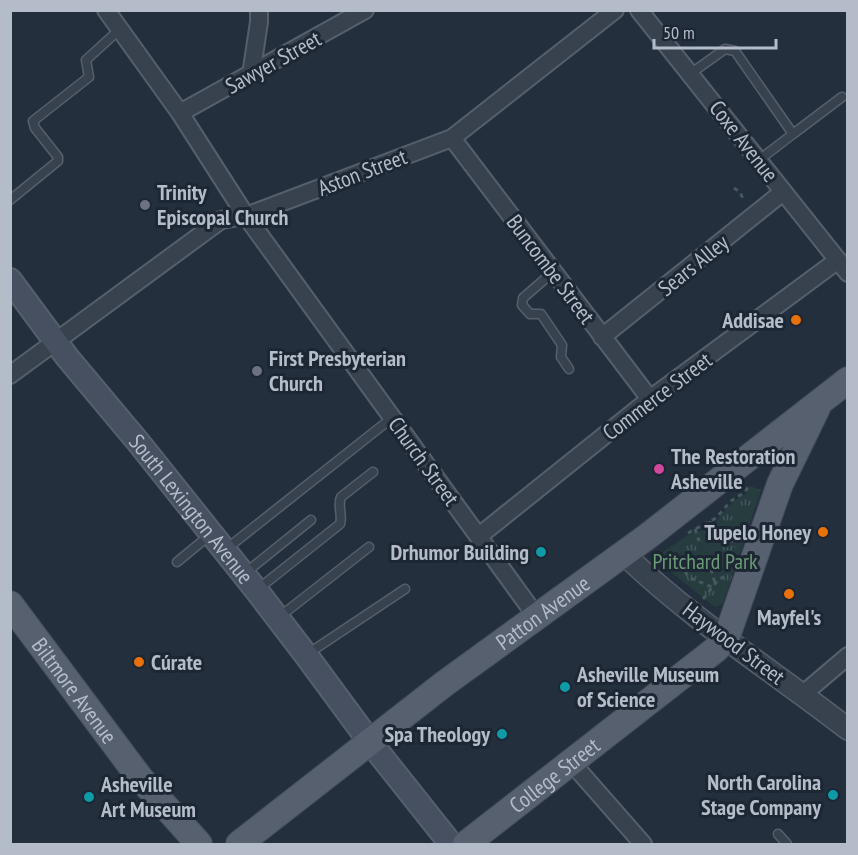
<svg xmlns="http://www.w3.org/2000/svg" width="858" height="855" viewBox="0 0 858 855" font-family="'PT Sans Narrow',sans-serif">
<defs>
<pattern id="grass-tufts" width="24" height="20" patternUnits="userSpaceOnUse" patternTransform="scale(1.5)"><rect width="24" height="20" fill="#263c3f"/><path d="M3 7l-1-3M5 7V3M7 7l1-3M15 17l-1-3M17 17v-4M19 17l1-3" fill="none" stroke="#435659"/></pattern>
</defs>
<rect width="100%" height="100%" fill="#242f3e"/>
<path fill="url(#grass-tufts)" d="M750 486 761 490 723 603 715 607 662 565 663 552 688 535 711 527 733 502 747 493Z"/>
<g fill="none" stroke-linecap="round" stroke-linejoin="round">
<defs>
<path id="service" d="M690 74 725 49 735 51 793 134 842 97
M759 160 793 134
M10 200 58 161V157L35 128 33 121 89 77 86 60 120 29
M553 272 523 298 522 305 530 314H541L562 345 561 357 569 369
M225 550 393 417
M177 562 211 534
M244 574 311 520
M257 590 340 524C343 514 337 506 341 497L373 472
M278 618 369 547
M306 655 405 589
M778 834 787 844"/>
<path id="minor" d="M106 10 180 113 246 216 536 616
M639 10 848 273
M251 75 259 22V10
M180 113 365 10
M452 138 650 399
M602 337 783 192
M10 375 221 220 246 216 452 138 615 10
M479 536 650 399 838 260
M802 695 848 656
M571 762 643 844"/>
<path id="tertiary" d="M624 554C692 620 773 671 848 729"/>
<g id="secondary">
<path id="s1" d="M10 280 67 357 139 443 257 591 306 655 370 742 451 844"/>
</g>
<g id="primary">
<path id="s2" d="M10 604 140 778 199 844"/>
<path id="s3" d="M239 844 444 684 648 536 848 380"/>
<path id="s4" d="M466 844 715 650 726 639 780 484 817 408"/>
</g>
</defs>
<use href="#service" stroke="#565f6c" stroke-width="11"/>
<use href="#minor" stroke="#565f6c" stroke-width="20"/>
<use href="#tertiary" stroke="#565f6c" stroke-width="24"/>
<use href="#secondary" stroke="#565f6c" stroke-width="26"/>
<use href="#primary" stroke="#414a57" stroke-width="28"/>
<path stroke="#44595c" stroke-width="3" stroke-dasharray="4.5 4.5" stroke-linecap="butt" d="M734 188 740 192 743 199
M710 521 711 539
M695 529 699 541
M711 532 726 528 735 547
M688 533 716 518 731 501 745 492 750 484
M692 554H687L680 560 688 577 712 587
M711 569 715 583
M685 571 694 563
M703 599 718 580 727 575"/>
<use href="#service" stroke="#38414e" stroke-width="8"/>
<use href="#minor" stroke="#38414e" stroke-width="16"/>
<use href="#tertiary" stroke="#38414e" stroke-width="21"/>
<use href="#secondary" stroke="#465061" stroke-width="22"/>
<use href="#primary" stroke="#56606e" stroke-width="26"/>
</g>
<g fill="#6b7280" stroke="#1d2633" stroke-width="2">
<circle cx="145" cy="205" r="6"/>
<circle cx="257" cy="371" r="6"/>
</g>
<g fill="#e8710a" stroke="#1d2633" stroke-width="2">
<circle cx="796" cy="320" r="6"/>
<circle cx="823" cy="532" r="6"/>
<circle cx="789" cy="594" r="6"/>
<circle cx="139" cy="662" r="6"/>
</g>
<circle fill="#d1479c" stroke="#1d2633" stroke-width="2" cx="659" cy="469" r="6"/>
<g fill="#0f9aa8" stroke="#1d2633" stroke-width="2">
<circle cx="541" cy="552" r="6"/>
<circle cx="565" cy="687" r="6"/>
<circle cx="502" cy="734" r="6"/>
<circle cx="833" cy="795" r="6"/>
<circle cx="89" cy="797" r="6"/>
</g>
<g text-anchor="middle" stroke-width="6" stroke-linejoin="round" paint-order="stroke">
<g font-size="22" fill="#b4bcc9" stroke="#1d2633">
<text transform="translate(273 62) rotate(-29)" y="8">Sawyer Street</text>
<text transform="translate(744 141) rotate(52)" y="8">Coxe Avenue</text>
<text transform="translate(362 172) rotate(-21)" y="8">Aston Street</text>
<text transform="translate(693 265) rotate(-39)" y="8">Sears Alley</text>
<text transform="translate(551 269) rotate(53)" y="8">Buncombe Street</text>
<text transform="translate(657 396) rotate(-37)" y="8">Commerce Street</text>
<text transform="translate(424 461) rotate(54)" y="8">Church Street</text>
<text dy="8" stroke="none"><textPath href="#s1" startOffset="292">South Lexington Avenue</textPath></text>
<text dy="8" stroke="none"><textPath href="#s3" startOffset="382">Patton Avenue</textPath></text>
<text transform="translate(734 643) rotate(37)" y="8">Haywood Street</text>
<text dy="8" stroke="none"><textPath href="#s2" startOffset="108">Biltmore Avenue</textPath></text>
<text dy="8" stroke="none"><textPath href="#s4" startOffset="112">College Street</textPath></text>
</g>
<g font-size="22" font-weight="bold" fill="#b4bcc9" stroke="#1d2633" text-anchor="start">
<text x="157" y="200">Trinity<tspan x="157" dy="25">Episcopal Church</tspan></text>
<text x="784" y="328" text-anchor="end">Addisae</text>
<text x="269" y="366">First Presbyterian<tspan x="269" dy="25">Church</tspan></text>
<text x="671" y="464">The Restoration<tspan x="671" dy="25">Asheville</tspan></text>
<text x="811" y="540" text-anchor="end">Tupelo Honey</text>
<text x="529" y="560" text-anchor="end">Drhumor Building</text>
<text x="789" y="625" text-anchor="middle">Mayfel's</text>
<text x="151" y="670">Cúrate</text>
<text x="577" y="682">Asheville Museum<tspan x="577" dy="25">of Science</tspan></text>
<text x="490" y="742" text-anchor="end">Spa Theology</text>
<text x="821" y="790" text-anchor="end">North Carolina<tspan x="821" dy="25">Stage Company</tspan></text>
<text x="101" y="792">Asheville<tspan x="101" dy="25">Art Museum</tspan></text>
</g>
<g font-size="22" fill="#6b9a76" stroke="#1d2633">
<text x="705" y="569">Pritchard Park</text>
</g>
</g>
<rect width="858" height="855" fill="none" stroke="#b4bcc9" stroke-width="24"/>
<path d="M654 39v9h122v-9" fill="none" stroke="#b4bcc9" stroke-width="3"/>
<text x="663" y="39" font-size="18" fill="#b4bcc9" stroke="#1d2633" stroke-width="4.5" paint-order="stroke">50 m</text>
</svg>
